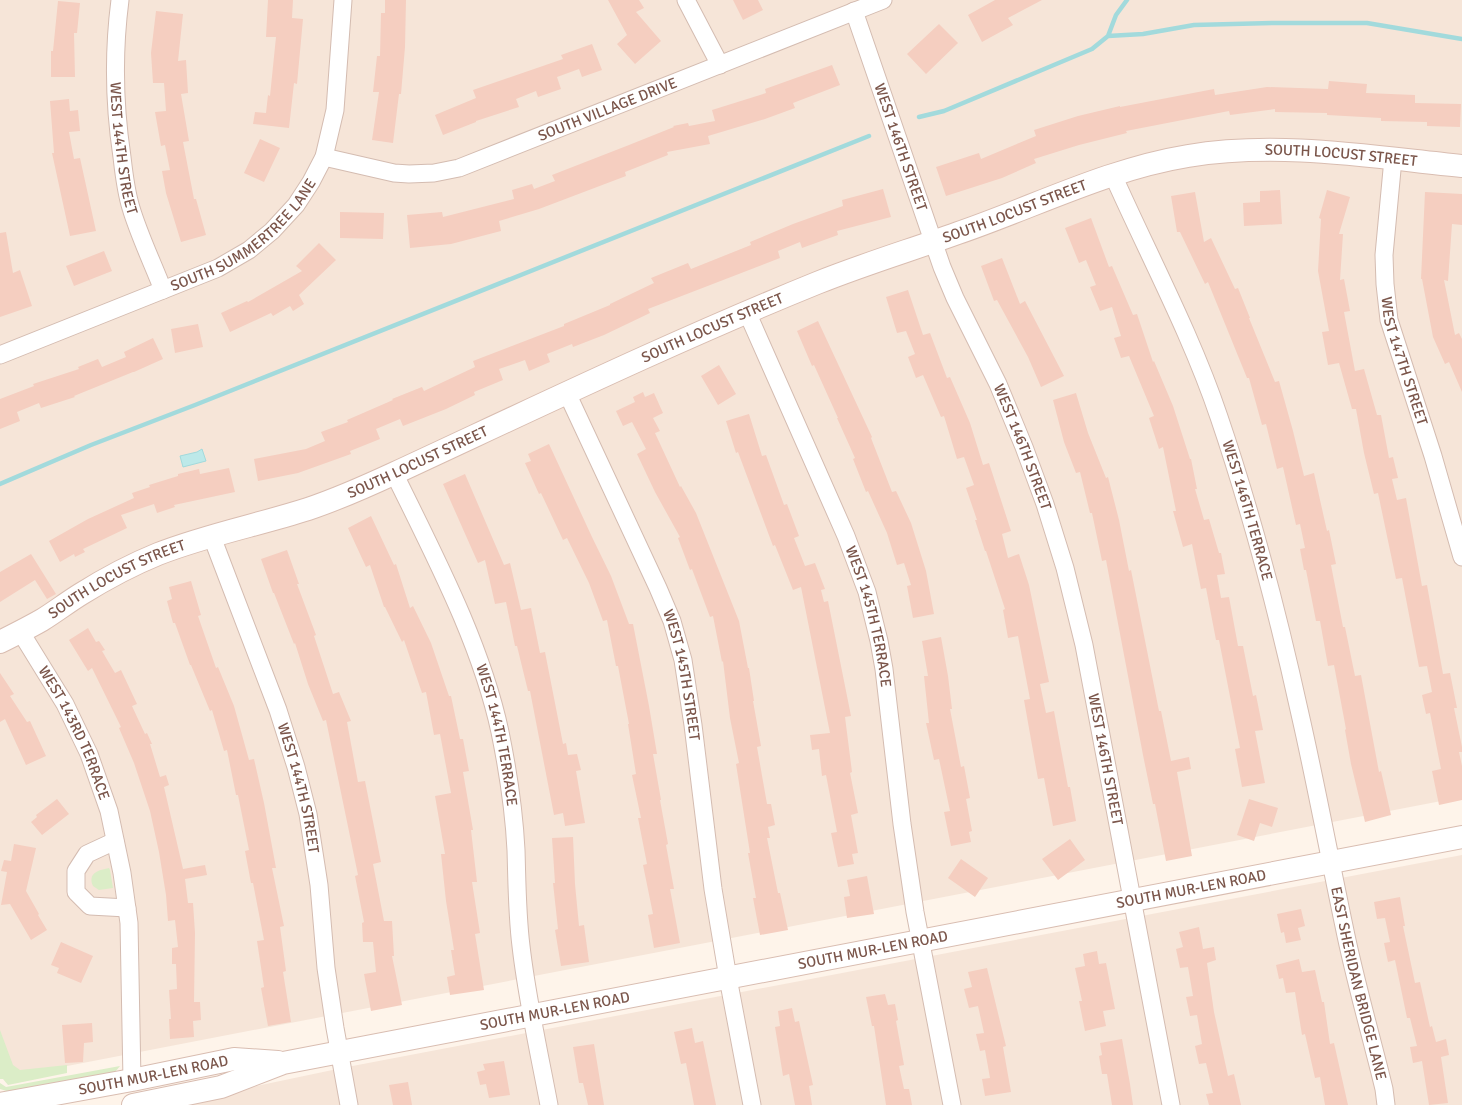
<svg xmlns="http://www.w3.org/2000/svg" width="1462" height="1105" viewBox="0 0 1462 1105" font-family="Signika,sans-serif">
<rect width="100%" height="100%" fill="#fef4ea"/>
<path fill="#f6e5d8" d="M0 0H1462V797L0 1079Z
M1462 855V1105H166L342 1068Z"/>
<path fill="#dbedc7" d="M109 868 110 870 113 888 99 890 93 886C87 873 99 870 109 868Z
M0 1030 13 1065 20 1070 67 1065V1073L8 1085 3 1079H0Z
M120 1066 115 1072 10 1092 0 1089V1083L6 1087Z"/>
<path fill="#bde9e9" stroke="#a2dadc" d="M202 449 206 461 183 467 180 456 197 452Z"/>
<g fill="none" stroke-linecap="round" stroke-linejoin="round">
<path stroke="#a2dadc" stroke-width="4.5" d="M1108 36 1143 34 1194 25 1275 23H1367L1462 39
M919 117 944 111 1092 49 1108 36 1116 15 1127 0
M0 484 91 445 195 405 869 136"/>
</g>
<path fill="#f5cec0" d="M268 0H293L292 18 303 19 297 84 294 83 289 128 253 124 255 112 266 113 268 95 270 96 276 37H266Z
M385 0H406L405 47 401 94H399L393 143 372 140 379 92H373L377 56H380L381 13H385Z
M608 0H639L644 8 636 12 661 41 635 64 617 44 627 35Z
M733 0H758L763 10 743 20Z
M995 0H1042L1008 18 1013 25 982 42 968 15Z
M58 1 80 3 77 33H74L75 77H51V51H53Z
M156 11 183 14 178 61 186 60 188 93 181 94 189 141 183 142 194 199H196L206 235 181 242 166 193 162 171 170 170 165 145 161 146 155 112 166 111 164 83H153L151 53Z
M939 24 958 43 926 74 907 54Z
M592 44 602 70 582 77 579 69 557 77 561 89 538 97 536 91 516 99 519 107 476 121V122L443 135 435 115 476 98 473 90 563 59 561 55Z
M832 65 840 85 793 103 795 108 765 119 708 136 710 144 667 152 668 155 625 172 626 176 539 209 499 221 501 231 451 244 410 248 407 215 442 212 443 217 514 199 512 190 532 184 534 189 555 181 552 175 629 145 674 127 673 126 688 123 689 126 715 121 712 110 766 93 765 89Z
M1329 81 1367 84 1366 93 1415 95V103L1461 104 1460 127 1427 126V122L1381 121V118L1327 115V113L1275 112V109L1230 115 1229 111 1126 131 1127 133 1079 145 1034 159 1036 163 1002 178 946 196 936 167 979 153 981 159 1036 136 1034 130 1078 116 1120 106V107L1214 89 1215 95 1267 87 1328 89Z
M69 99 70 111 78 110 80 131 69 132 74 159 80 158 96 231 70 236 52 153H54L50 101Z
M260 139 280 148 264 182 244 173Z
M883 189 891 217 837 231 838 235 802 248 800 242 778 251 780 258 648 309 650 313 604 335 573 347 572 344 547 354 550 362 529 371 525 360 499 369 503 380 474 392 475 395 446 409 403 426 400 419 376 429 380 439 350 451 351 454 298 473 258 481 254 459 306 449 325 441 321 432 348 422 347 420 393 400 392 399 422 387 424 391 475 367 473 361 564 326V324L610 305V304L654 283 651 278 688 263 691 269 751 245 750 242 793 224 843 206 842 200Z
M1280 190 1282 224 1244 226 1243 203 1260 202V191Z
M1327 190 1350 197 1339 234H1343L1340 280 1344 279 1350 311 1344 312 1355 371 1364 369 1377 415H1381L1389 458 1393 457 1398 478 1392 479 1397 500 1406 498 1422 586 1427 585 1443 674 1450 673 1457 708H1454L1462 747V752H1459L1462 766V800L1439 805 1432 771 1441 769 1430 713 1426 714 1422 695 1432 692 1427 666 1419 667 1402 578 1396 579 1378 493 1374 494 1364 453 1356 409H1352L1339 363 1328 365 1322 332 1329 331 1318 271 1321 219 1319 218Z
M1195 192 1204 242 1211 238 1235 289 1238 288 1250 318H1249L1275 382 1279 381 1293 431 1304 476 1314 473 1327 531 1329 530 1336 564 1331 565 1343 627H1345L1355 676 1361 675 1379 772 1381 771 1391 815 1365 822 1351 764 1345 730 1346 729 1334 665 1328 666 1320 621H1316L1306 570H1304L1300 549 1305 548 1300 524 1296 525 1283 467 1277 469 1266 424 1262 425 1249 378H1247L1208 282 1205 284 1180 232H1177L1171 196Z
M1425 192 1462 194V225L1452 224 1448 281 1444 280 1455 335 1459 333 1462 339V392L1449 362 1445 364 1433 337 1422 279H1421Z
M340 212 384 213 383 239 340 238Z
M1091 218 1109 267 1112 266 1133 315 1137 314 1153 362 1154 361 1173 406 1190 459H1191L1197 489H1195L1204 520 1209 519 1219 553H1221L1225 574 1217 575 1221 598 1229 597 1238 646H1243L1253 696 1256 695 1263 730 1255 731 1265 783 1242 787 1235 749 1240 748 1219 640H1216L1206 588 1201 589 1192 544 1183 547 1173 511H1176L1163 447 1159 449 1149 418 1154 416 1129 356 1121 358 1114 338 1121 336 1112 307 1100 311 1090 287 1096 285 1086 260 1079 263 1065 228Z
M6 232 13 273 20 270 32 306 0 317V233Z
M319 243 336 260 299 295 304 304 293 311 290 306 273 316 271 313 230 332 221 313 247 301 248 302 302 271 296 266Z
M104 251 112 271 74 286 66 266Z
M1002 258 1020 304 1025 301 1064 376 1041 387 1028 357 997 300 994 301 981 266Z
M908 290 923 335 930 333 947 378 950 377 970 423 983 465 989 463 1011 531 1002 534 1008 558 1019 554 1029 585 1049 682 1040 684 1046 713 1054 711 1068 787H1070L1076 821 1053 826 1044 778 1038 779 1024 700 1030 699 1018 636 1008 638 1003 610 1005 609 986 551H985L975 520H977L966 488 974 485 964 457 957 459 944 416 941 417 923 375 916 378 908 357 915 354 906 331 897 333 886 297Z
M818 321 872 437 871 438 892 492 896 491 911 523 926 571 934 614 913 618 907 586 911 585 904 563 897 565 887 533 868 491 866 492 853 459 855 458 837 418H838L814 365 812 366 797 331Z
M198 324 203 347 175 353 171 329Z
M153 338 163 359 134 372H133L74 396 75 397 41 408 39 403 17 412 20 421 0 429V399L34 386 33 384 79 369 78 367 98 359 102 367 126 357 124 352Z
M719 365 736 394 718 405 701 376Z
M643 392 645 397 654 393 663 413 653 418 660 431 655 433 680 487 681 486 696 513 739 621 748 668H749L754 701H753L761 746 757 747 767 804H771L775 825 768 827 770 838H767L778 893H780L788 930 760 935 753 898H756L748 853H750L736 764 739 763 730 718 723 661 722 662 713 616 710 617 692 569 690 570 678 538 680 537 655 492 637 454 646 449 632 422 623 426 616 411 635 402 633 397Z
M1076 393 1088 433 1106 478 1108 477 1119 520 1129 571 1131 570 1159 711H1161L1171 761 1189 757 1191 769 1177 772 1192 856 1166 861 1155 804H1153L1143 755 1106 560 1102 561 1092 513H1090L1080 472 1076 473 1064 442 1053 400Z
M749 414 762 456 766 455 784 505 787 504 799 536 794 538 805 566 815 563 825 589 821 590 824 602 828 601 851 716 845 717 852 772 850 773 858 813 851 815 858 853 852 854 854 864 838 867 831 833 837 832 826 775 822 776 819 749 812 750 810 735 830 733 801 587 793 590 775 545 773 546 738 452 736 453 726 421Z
M549 444 592 537 611 576 629 624H633L649 706 657 754H653L661 800H660L668 844 666 845 674 889H670L680 943 654 948 648 915 653 914 643 865 647 864 638 818H641L632 775 636 774 628 724H629L618 666H616L607 620 603 621 589 583 567 538 563 540 541 493 539 494 525 463 531 461 528 454Z
M229 468 235 492 174 505 175 507 157 513 154 504 121 515 127 528 83 549 85 552 75 557 74 554 60 562 49 541 88 519 134 498 132 493 150 487 149 485 178 476V474L199 469 200 474Z
M465 474 504 565 510 563 521 610 531 608 540 653 545 652 563 744 566 743 568 755 577 754 581 770 576 771 585 823 565 826 563 813 554 815 530 691H528L517 646H515L506 602 495 604 485 560 478 563 443 484Z
M371 516 394 565 396 564 410 608 413 606 431 643 449 696H451L460 739H463L469 771 463 772 473 830H471L477 882H472L480 933 475 934 484 990 450 995 447 977 455 975 451 950H454L446 901 441 854H445L435 796 451 793 440 734 434 735 426 692 422 693 404 640 402 642 385 607H384L370 565 366 567 348 528Z
M287 550 299 584H297L316 635 314 636 333 694 339 692 351 721 347 722 358 782 365 781 381 862 373 864 384 921H392L394 956H392L402 1005 371 1011 364 974 376 972 373 942H363L362 923 364 922 355 876 358 875 326 720 323 721 308 684 295 643 294 644 274 593H273L261 559Z
M31 554 56 594 47 599 35 580 0 602V572Z
M191 581 201 615 198 616 216 668 218 667 234 706 249 760 254 759 264 803 276 868H272L284 926 280 927 286 971 283 972 291 1022 268 1026 261 988 264 987 257 941 264 940 253 883H251L245 851 249 850 238 795H236L227 750 224 751 212 710 210 711 191 665H190L175 623H173L167 601 172 599 169 587Z
M88 628 96 642 99 641 105 650 102 651 115 673 121 670 137 704 132 706 145 734 147 733 152 744H150L160 777 166 775 169 785 164 787 183 869 205 865 207 875 185 879 188 903H193L195 933 194 1002H200L201 1020 193 1021 194 1037 170 1039 169 1019H171L169 990 177 989 176 964H172V948L178 947 175 920 168 921 166 895 159 852 150 811 134 763 119 728 121 727 92 668 88 671 69 640Z
M941 637 948 676 952 709H950L961 767 964 766 970 798 966 799 972 831 969 832 971 842 951 846 944 812 950 811 939 759 934 760 926 723H929L924 676H928L922 641Z
M0 673 14 694 10 696 27 722 30 721 46 756 26 765 5 719 0 722Z
M57 799 69 814 42 835 31 822 37 817 36 815Z
M1249 799 1278 808 1272 827 1260 823 1254 841 1237 835Z
M573 837 575 884 579 926 584 925 589 962 561 966 555 930 558 929 553 883H555L552 838Z
M1070 839 1085 860 1058 880 1042 859Z
M14 844 36 848 26 891 39 914 38 915 47 930 31 940 10 904 1 905 7 872 1 871 4 860 11 861Z
M961 859 988 878 975 897 948 878Z
M867 876 874 914 847 918 844 897 850 896 847 880Z
M1400 897 1405 926H1403L1415 983 1420 982 1430 1027 1432 1026 1436 1042 1446 1039 1449 1055 1441 1057 1448 1103 1429 1105 1422 1061 1413 1063 1410 1047 1417 1046 1410 1018H1407L1395 960 1388 962 1384 943 1390 942 1385 918 1377 919 1374 902Z
M1301 909 1305 926 1298 928 1301 940 1286 943 1284 932 1281 933 1277 914Z
M1199 927 1203 949 1214 947 1216 960 1207 963 1214 1012 1228 1076 1234 1074 1241 1105H1209L1206 1094 1213 1093 1206 1063 1199 1064 1195 1046 1202 1044 1197 1015 1190 1016 1186 997 1193 996 1188 967 1180 968 1176 949 1183 947 1179 932Z
M61 942 93 956 81 983 57 973 59 968 51 965Z
M1097 951 1099 964 1106 963 1115 1009 1103 1011 1106 1026 1085 1031 1079 1001H1082L1075 968 1085 966 1083 954Z
M1299 959 1302 972 1315 970 1322 1002H1324L1330 1044 1334 1043 1348 1105H1325L1320 1077 1315 1078 1305 1034 1302 1035 1295 992 1286 993 1283 978 1279 979 1276 965Z
M987 968 1006 1046 1003 1047 1011 1092 985 1096 982 1079 990 1078 985 1050 980 1051 976 1034 984 1033 978 1006 969 1008 964 989 972 987 968 972Z
M885 994 888 1005 895 1004 898 1020 896 1021 904 1065 899 1066 904 1089H909L912 1105H886L874 1026H872L866 997Z
M792 1008 795 1022 799 1021 813 1085 809 1086 812 1105H795L789 1074 783 1076 775 1027 780 1026 778 1011Z
M92 1023 93 1042 84 1043 83 1062 65 1063 62 1025Z
M692 1028 695 1043 703 1041 716 1105H694L686 1063 681 1064 674 1032Z
M1122 1039 1130 1084 1133 1105H1112L1107 1074H1102L1099 1056 1102 1055 1100 1043Z
M594 1044 604 1105H588L583 1083H579L573 1047Z
M504 1061 510 1095 489 1098 486 1084 480 1085 477 1072 485 1070 483 1064Z
M408 1082 412 1105H393L389 1085Z"/>
<g fill="none" stroke-linecap="round" stroke-linejoin="round">
<defs>
<g id="street">
<path id="s1" d="M120 0C113 54 114 104 122 157 124 175 126 192 131 208 139 235 153 264 163 290"/>
<path d="M686 0 720 65"/>
<path id="s2" d="M854 11 942 267 955 298 998 384 1024 447 1045 504 1065 568 1084 645 1171 1105"/>
<path id="s3" d="M324 157 394 173 409 174 434 173 459 168 883 0"/>
<path id="s4" d="M1393 159 1384 255 1385 284 1389 320 1433 456 1462 557"/>
<path id="s5" d="M1113 175C1149 256 1191 334 1219 417 1252 514 1278 614 1300 714 1316 784 1329 855 1344 926 1355 981 1371 1035 1384 1089L1386 1105"/>
<path id="s6" d="M747 312 846 536 867 592 879 641 884 669 902 824 915 912 952 1105"/>
<path id="s7" d="M0 355 218 268 249 250 272 231 296 205 311 182 324 157 335 110 343 0"/>
<path id="s8" d="M567 393 658 588 672 621 683 660 693 725 713 889 728 978 752 1105"/>
<path id="s9" d="M394 473C434 555 481 643 500 732 508 771 514 811 516 850 517 882 517 914 521 946 527 999 539 1052 549 1105"/>
<path id="s10" d="M212 537 278 710 296 767 308 814 319 885 326 968 335 1028 349 1105"/>
<path id="s11" d="M20 631 65 704 89 754 109 811 122 873 129 923 132 1080"/>
<path d="M115 841 87 854 76 871V892L90 906 127 908"/>
</g>
<g id="secondary">
<path id="s12" d="M0 642C14 635 28 628 42 620 55 612 68 602 81 594 105 579 131 565 158 554 206 535 258 525 308 509 338 499 367 486 395 473 535 408 674 341 817 283 864 264 911 250 958 233 1034 207 1108 169 1188 156 1279 141 1372 157 1462 166"/>
<path id="s13" d="M0 1104 132 1080 234 1059 278 1062"/>
<path id="s14" d="M133 1105 221 1087 283 1063 1462 837"/>
</g>
</defs>
<use href="#street" stroke="#d4bcb1" stroke-width="19"/>
<use href="#secondary" stroke="#d9bdb1" stroke-width="24"/>
<use href="#street" stroke="#fff" stroke-width="17"/>
<use href="#secondary" stroke="#fff" stroke-width="22"/>
</g>
<g text-anchor="middle" stroke-width="4" stroke-linejoin="round" paint-order="stroke">
<g font-size="15" fill="#7b564b" stroke="#fff8f2">
<text dy="5" stroke="none"><textPath href="#s3" startOffset="297">SOUTH VILLAGE DRIVE</textPath></text>
<text dy="5" stroke="none"><textPath href="#s2" startOffset="144">WEST 146TH STREET</textPath></text>
<text dy="5" stroke="none"><textPath href="#s1" startOffset="149">WEST 144TH STREET</textPath></text>
<text dy="5" stroke="none"><textPath href="#s12" startOffset="1441">SOUTH LOCUST STREET</textPath></text>
<text dy="5" stroke="none"><textPath href="#s12" startOffset="1105">SOUTH LOCUST STREET</textPath></text>
<text dy="5" stroke="none"><textPath href="#s7" startOffset="275">SOUTH SUMMERTREE LANE</textPath></text>
<text dy="5" stroke="none"><textPath href="#s12" startOffset="781">SOUTH LOCUST STREET</textPath></text>
<text dy="5" stroke="none"><textPath href="#s4" startOffset="205">WEST 147TH STREET</textPath></text>
<text dy="5" stroke="none"><textPath href="#s2" startOffset="468">WEST 146TH STREET</textPath></text>
<text dy="5" stroke="none"><textPath href="#s12" startOffset="457">SOUTH LOCUST STREET</textPath></text>
<text dy="5" stroke="none"><textPath href="#s5" startOffset="362">WEST 146TH TERRACE</textPath></text>
<text dy="5" stroke="none"><textPath href="#s12" startOffset="133">SOUTH LOCUST STREET</textPath></text>
<text dy="5" stroke="none"><textPath href="#s6" startOffset="329">WEST 145TH TERRACE</textPath></text>
<text dy="5" stroke="none"><textPath href="#s8" startOffset="306">WEST 145TH STREET</textPath></text>
<text dy="5" stroke="none"><textPath href="#s11" startOffset="116">WEST 143RD TERRACE</textPath></text>
<text dy="5" stroke="none"><textPath href="#s9" startOffset="283">WEST 144TH TERRACE</textPath></text>
<text dy="5" stroke="none"><textPath href="#s2" startOffset="792">WEST 146TH STREET</textPath></text>
<text dy="5" stroke="none"><textPath href="#s10" startOffset="266">WEST 144TH STREET</textPath></text>
<text dy="5" stroke="none"><textPath href="#s14" startOffset="1081">SOUTH MUR-LEN ROAD</textPath></text>
<text dy="5" stroke="none"><textPath href="#s14" startOffset="757">SOUTH MUR-LEN ROAD</textPath></text>
<text dy="5" stroke="none"><textPath href="#s5" startOffset="848">EAST SHERIDAN BRIDGE LANE</textPath></text>
<text dy="5" stroke="none"><textPath href="#s14" startOffset="433">SOUTH MUR-LEN ROAD</textPath></text>
<text dy="5" stroke="none"><textPath href="#s13" startOffset="156">SOUTH MUR-LEN ROAD</textPath></text>
</g>
</g>
</svg>
